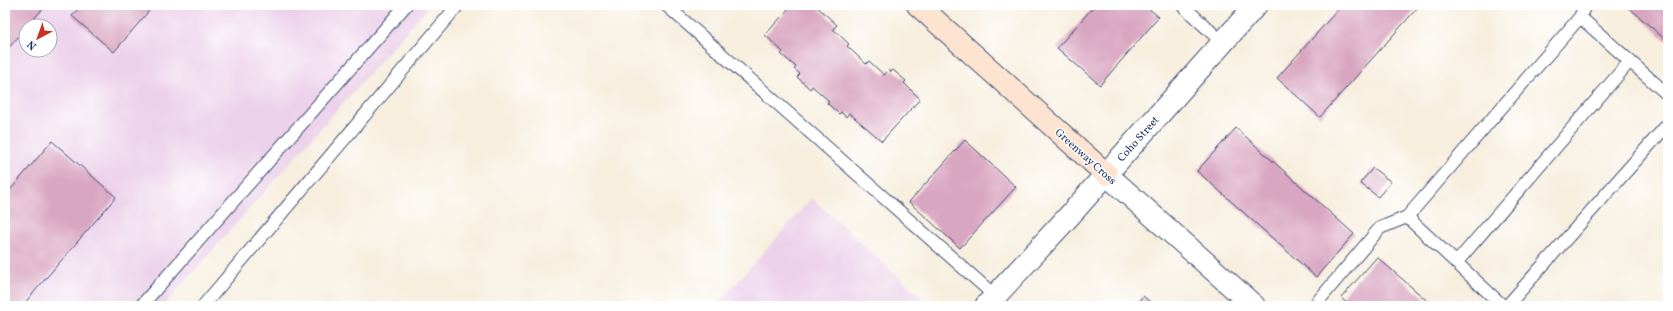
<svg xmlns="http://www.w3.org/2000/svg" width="1673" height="311" viewBox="0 0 1673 311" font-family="Vollkorn,serif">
<rect width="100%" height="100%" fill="#fff"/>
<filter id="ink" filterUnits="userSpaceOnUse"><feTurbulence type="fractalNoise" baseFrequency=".025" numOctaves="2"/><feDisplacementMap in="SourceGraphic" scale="8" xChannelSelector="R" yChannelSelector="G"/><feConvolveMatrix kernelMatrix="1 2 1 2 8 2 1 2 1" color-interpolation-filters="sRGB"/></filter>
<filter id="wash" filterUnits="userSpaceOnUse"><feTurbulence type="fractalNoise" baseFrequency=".012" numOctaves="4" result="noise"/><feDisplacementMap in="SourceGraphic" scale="16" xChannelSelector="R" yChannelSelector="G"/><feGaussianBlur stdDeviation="0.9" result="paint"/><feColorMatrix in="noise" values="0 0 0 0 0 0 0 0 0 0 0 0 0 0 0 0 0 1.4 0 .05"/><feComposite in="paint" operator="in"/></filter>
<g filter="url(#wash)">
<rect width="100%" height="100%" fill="#f7eede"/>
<path fill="#ecd1ea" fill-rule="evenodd" d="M5 5H430L163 306H5ZM26 26H50V50H26Z
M812 198 930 306H716Z"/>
<g id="blocks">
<path fill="#d9a6c1" d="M5 5H46L5 52Z
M81 5H154L114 52 72 16Z
M792 5H815L837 25 833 29 849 44 847 46 866 64 869 61 884 75 889 70 891 72 893 70 906 81 904 83 920 99 882 141 849 113 846 117 841 112 839 114 827 103 829 101 812 86 810 89 797 77 800 74 794 69 796 67 781 54 783 52 765 35Z
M1095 5H1144L1159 17 1100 85 1057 48Z
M1342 5H1420L1320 117 1277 78Z
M1626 5H1668V42Z
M1236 128 1354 234 1316 277 1197 171Z
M965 140 1016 187 960 248 909 202Z
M52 141 116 197 22 306H5V196Z
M1373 168 1391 182 1378 197 1360 183Z
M1377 257 1433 306H1350L1341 298Z
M1143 296 1155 306H1134Z"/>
</g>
</g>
<g filter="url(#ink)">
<use href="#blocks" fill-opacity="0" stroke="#3c4c71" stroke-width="1"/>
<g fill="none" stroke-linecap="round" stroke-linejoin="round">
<defs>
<path id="lane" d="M666 5 995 296
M1182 5 1223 43
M1580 17 1668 95
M1407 217 1503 306
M1456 263 1630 61
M141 306 406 5
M203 306 458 5
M1314 306 1380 228 1407 217 1580 17 1585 5
M1507 306 1668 124"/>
<g id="street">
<path d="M1106 174 1254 306"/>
<path id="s1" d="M986 306 1070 215 1256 5"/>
</g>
<path id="secondary" d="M918 5 1106 174"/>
</defs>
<use href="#lane" stroke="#3c4c71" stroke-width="14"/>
<use href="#street" stroke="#3c4c71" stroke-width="24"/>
<use href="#secondary" stroke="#3c4c71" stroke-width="24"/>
<use href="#lane" stroke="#fff" stroke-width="12"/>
<use href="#street" stroke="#fff" stroke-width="22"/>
<use href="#secondary" stroke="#fde4d1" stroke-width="22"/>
</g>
</g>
<g text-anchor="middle" stroke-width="3" stroke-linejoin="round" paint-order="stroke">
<g font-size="11" fill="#1b2f5e" stroke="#fff">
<text dy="4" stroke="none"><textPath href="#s1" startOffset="226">Coho Street</textPath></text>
<text transform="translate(1086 156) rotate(42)" y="4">Greenway Cross</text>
</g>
</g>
<rect width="1673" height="311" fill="none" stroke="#fff" stroke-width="20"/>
<g transform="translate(38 38) rotate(221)"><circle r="19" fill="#ffffff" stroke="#a4acbf"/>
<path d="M0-3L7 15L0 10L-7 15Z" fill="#c8321e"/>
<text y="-6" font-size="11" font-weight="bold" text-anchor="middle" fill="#1b2f5e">N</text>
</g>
</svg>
